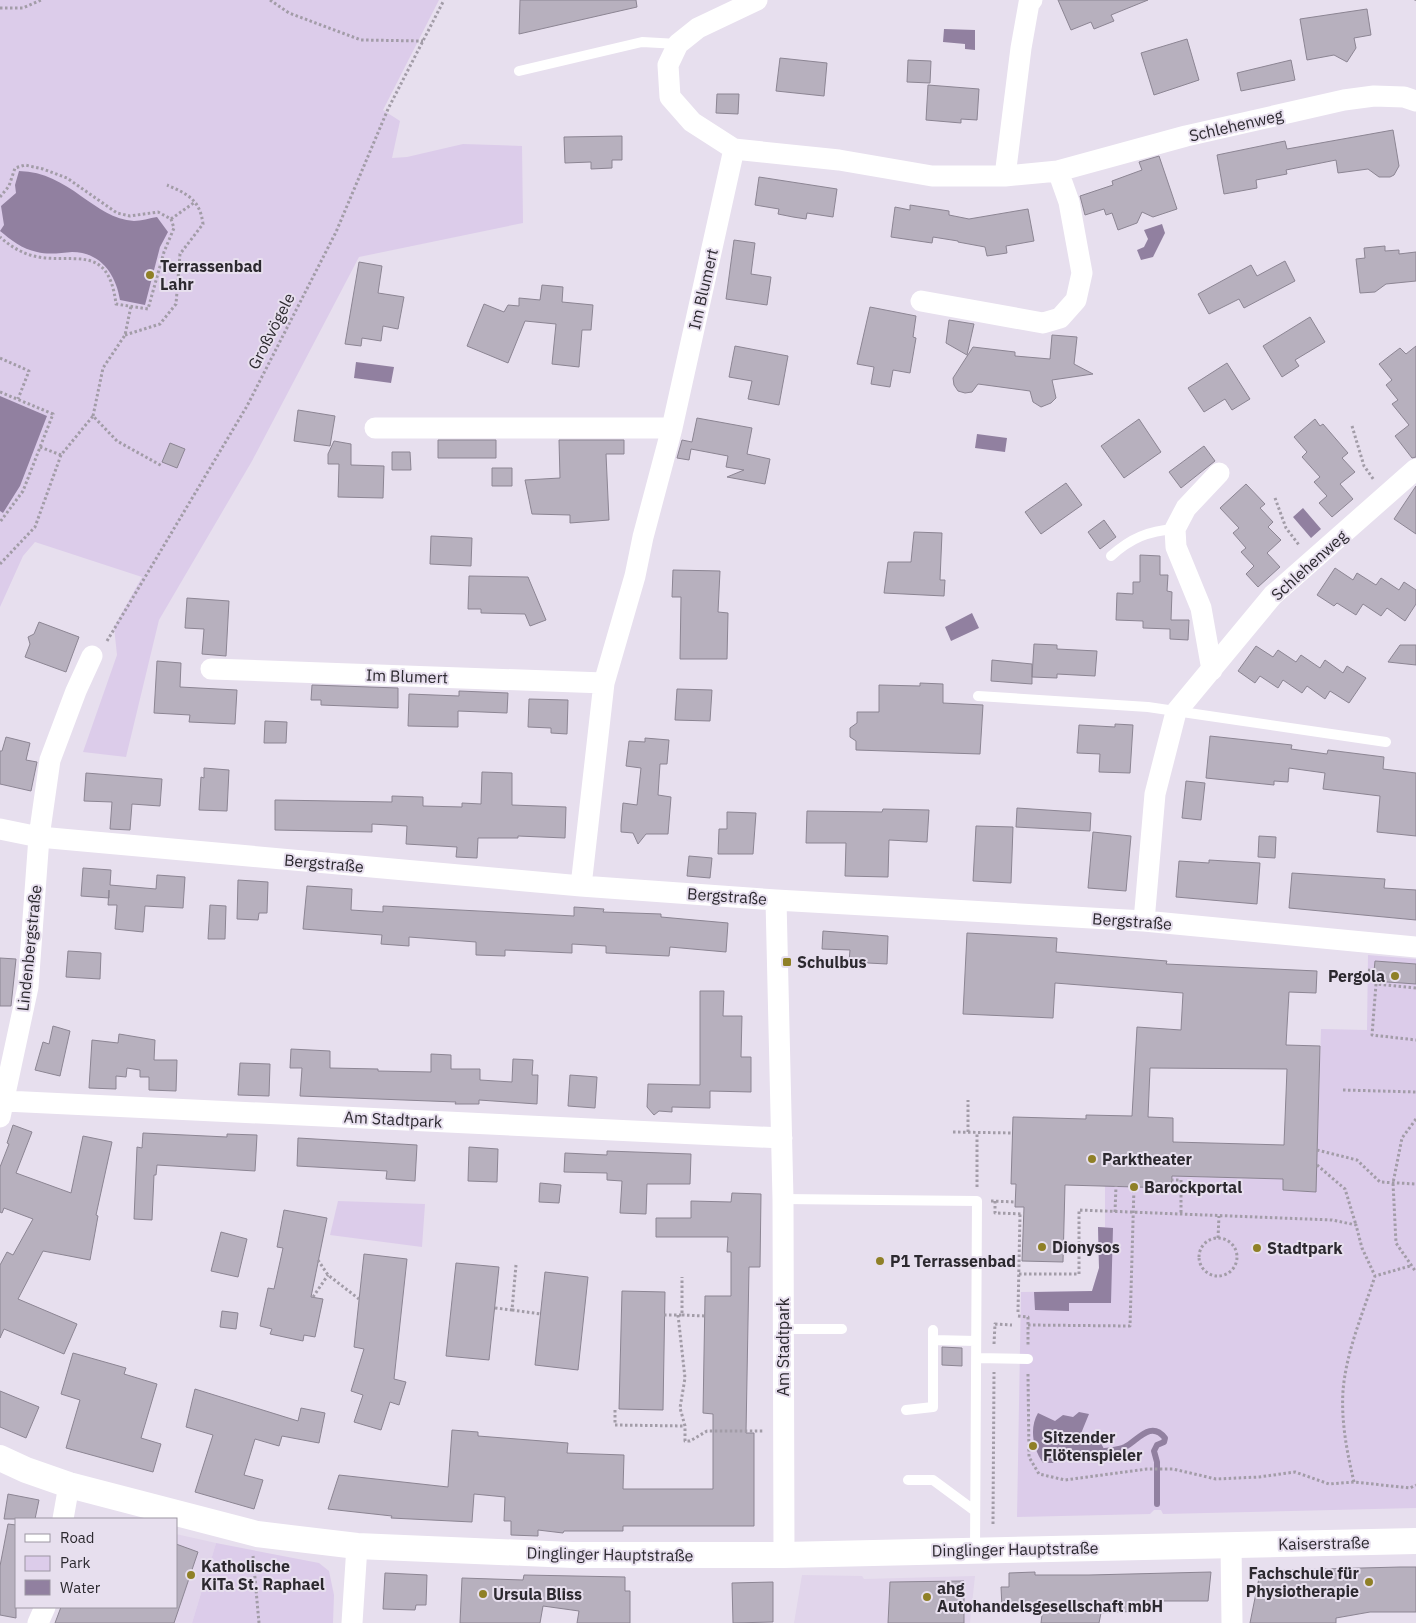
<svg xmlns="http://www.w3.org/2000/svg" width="1416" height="1623" viewBox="0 0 1416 1623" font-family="'IBM Plex Sans',sans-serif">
<rect width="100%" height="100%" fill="#e7dfee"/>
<path fill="#e1d5eb" d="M176 1534 216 1543 192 1623H111L115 1607H176Z
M802 1575 862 1576 864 1579 975 1576 970 1623H794Z"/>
<path fill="#dcccea" d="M0 0H439L383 110 400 121 392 158 407 157 463 144 522 146 523 223 359 257 252 461 159 620 126 757 83 752 117 655 114 627 142 577 35 542 23 556 0 607Z
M1368 955 1416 959V1508L1163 1514 1161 1510H1154L1150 1514 1017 1517 1021 1292 1092 1291 1099 1268 1098 1227H1105V1186L1171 1188 1172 1176 1273 1179 1283 1175V1190L1316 1192 1321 1029 1367 1030Z
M338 1201 425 1204 422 1247 330 1235Z
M216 1543 319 1563 329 1571 334 1595 333 1623H192Z"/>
<path fill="#9180a0" d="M944 29 975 30V50L965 49V44L943 42Z
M19 171C70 172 94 219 134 221 141 221 150 218 157 217L168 232 160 247 145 305 120 300C116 275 101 252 72 252 61 253 48 255 37 252 22 249 11 240 0 231L4 225 1 206 16 193 15 185Z
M1162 224 1165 233 1153 257 1141 260 1137 250 1144 247 1148 239 1144 230Z
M356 362 394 367 391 383 354 378Z
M0 396 47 416 20 486 3 513 0 511Z
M977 434 1007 438 1005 452 975 448Z
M1303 508 1321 529 1311 538 1293 517Z
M972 613 979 628 951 641 945 627Z
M1098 1227 1113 1228 1111 1303H1069V1311L1035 1310 1034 1292 1092 1291 1099 1268Z
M1079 1412 1089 1414 1080 1436 1100 1441 1105 1451C1089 1454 1067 1453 1053 1463H1043C1033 1449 1029 1428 1038 1413L1055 1421 1063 1415 1073 1417Z"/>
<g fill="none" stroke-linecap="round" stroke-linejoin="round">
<path stroke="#9180a0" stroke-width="6" d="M1105 1451C1112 1450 1119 1450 1125 1447 1138 1440 1151 1420 1165 1438L1164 1442 1157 1445 1154 1451 1157 1462V1504"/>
</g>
<path fill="#b7b0be" stroke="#8c8593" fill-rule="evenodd" d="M520 0H636L637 7 519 34Z
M1058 0H1148L1111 15 1114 21 1094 29 1091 22 1071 30Z
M1367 9 1371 35 1354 38 1356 48 1347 62 1334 55 1307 60 1300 19Z
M1187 39 1199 80 1154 95 1141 53Z
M780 58 827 63 824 96 776 91Z
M908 60 931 61 930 83 907 82Z
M1291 60 1295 80 1241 91 1237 73Z
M928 85 979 89 977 120 961 119V123L926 120Z
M717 94H739L738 114 716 113Z
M1393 130 1399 166 1394 175 1390 177H1379L1368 169 1338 173 1336 160 1286 170 1287 174 1256 180 1257 188 1224 194 1217 155 1285 141 1287 149Z
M622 136V160H612V168L591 169V162L565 163 564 137Z
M1159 156 1177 209 1153 217 1142 212 1137 223 1118 230 1112 213 1106 215 1104 209 1085 215 1080 196 1113 185 1112 181 1142 170 1139 162Z
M759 177 837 189 833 217 807 213 806 219 793 217 778 214 779 209 755 205Z
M910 205 949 211V215L969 219 1028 209 1034 241 1006 246 1007 253 987 256 985 247 958 242V241L933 237 932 243 891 237 895 207 910 210Z
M734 240 755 243 751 274 771 277 767 305 726 299Z
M1385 246V251L1399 250V254L1416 252V281L1386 284 1375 292 1360 293 1356 259 1365 258 1364 248Z
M1285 261 1295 281 1244 308 1239 299 1209 314 1198 294 1251 265 1257 276Z
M359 262 382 266 378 293 404 297 398 329 383 326 381 341 362 338 361 346 345 344Z
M542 285 563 287 562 302 593 305 591 330H582L579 367 552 364 556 324 525 321 508 363 467 346 484 304 504 312 508 305 519 306V298L540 300Z
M870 307 916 316 913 337 916 338 910 373 893 370 890 387 871 384 874 367 857 364Z
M1310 317 1325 342 1295 360 1299 366 1282 377 1263 346Z
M949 320 974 324 967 355 946 343Z
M1052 335 1077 337 1074 364 1093 374 1052 380 1056 398 1051 403 1041 407 1033 402 1030 391 978 384 972 392 965 393 958 391 954 385 953 378 973 347 1015 352V356L1050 359Z
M735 346 788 356 779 405 748 399 752 381 729 377Z
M1416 346V457L1412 458 1395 436 1409 425 1392 404 1398 400 1386 385 1392 380 1379 364 1400 348 1406 354Z
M1227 363 1250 399 1232 410 1225 399 1204 412 1188 388Z
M298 410 335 416 330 446 294 441Z
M697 418 752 428 747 454 770 459 765 484 727 477 744 470 726 467 728 456 691 449 689 460 677 458 682 440 692 442Z
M1139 419 1161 452 1124 478 1101 446Z
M1315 419 1320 426 1323 424 1348 453 1342 458 1355 472 1340 484 1353 499 1332 517 1319 503 1327 496 1314 482 1320 477 1302 457 1307 452 1294 437Z
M438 440H496V458H438Z
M559 440H624V454H606L609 520 570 523V515L532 514 525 480 560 478Z
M334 441 351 444V465L384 466 383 498 338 497 339 464H328V454Z
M170 443 185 449 177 468 162 462Z
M1204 446 1215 461 1181 488 1169 472Z
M392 452H410L411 470H392Z
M492 468H512V486H492Z
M1066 483 1082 505 1041 534 1025 512Z
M1246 484 1265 504 1260 508 1273 522 1268 527 1281 540 1267 553 1280 567 1258 587 1246 574 1254 566 1241 552 1246 548 1233 533 1239 528 1220 508Z
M1416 486V534L1394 519Z
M1104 520 1116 537 1100 549 1088 532Z
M914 532 942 533 940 580H945L944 596 884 593 888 562H911Z
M431 536 472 538 471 566 430 564Z
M1140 555 1160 556V575H1168L1167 591 1172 592 1171 620H1189L1188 640 1170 639V629L1143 628V621L1116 620 1117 593 1133 594V582H1140Z
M1335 568 1353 580 1357 573 1376 585 1381 578 1399 590 1404 582 1416 590V604L1405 621 1387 608 1381 616 1363 604 1356 615 1337 603 1334 606 1317 595Z
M673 570 720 571 718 612 728 613 727 659H680L681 597H672Z
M469 576 528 577 546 620 530 626 525 614 481 613V609H468Z
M187 598 229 601 226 656 202 654 204 629 185 628Z
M39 622 79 637 66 672 25 657 30 644 28 637 34 634Z
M1034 644 1057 645V649L1097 651 1095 676 1057 674V678L1032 677Z
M1400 645H1416V665L1388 662Z
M1256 646 1273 657 1278 650 1296 662 1301 655 1320 668 1325 660 1343 673 1347 666 1366 678 1349 703 1330 691 1325 699 1307 686 1302 693 1283 680 1278 688 1260 676 1255 683 1238 671Z
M992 660 1032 664V684L991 681Z
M157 661 181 663 180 687 237 690 235 724 189 722 190 715 154 713Z
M920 683 943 684V703L983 705 980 754 856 750V741L850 737V728L857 723V712H879V685L920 686Z
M312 685 398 688V708L321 705V700H311Z
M677 689 712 690 710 721 675 720Z
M459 691 508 693 507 713 458 711V727L408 726 409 694 459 696Z
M529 699 568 700 567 734 551 733V728L528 727Z
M265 721 287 722 286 743H264Z
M1115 724 1133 725 1130 773 1099 772 1100 754 1077 753 1079 725 1115 727Z
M1210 736 1292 745 1291 749 1327 754 1328 750 1384 757 1383 769 1416 773V836L1377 832 1380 796 1323 789 1325 773 1289 768 1288 782 1274 781V785L1206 778Z
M6 737 30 743 26 760 37 762 31 791 0 784V751H2Z
M645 738 669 740 667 764H660L658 795 671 797 668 834H646L638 844 633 833 621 832V825L623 803 637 805 641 768 626 766 629 741 645 742Z
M204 768 229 770 227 811 199 810 201 777 204 778Z
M482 772 512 773V805L566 807 565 838 518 836V838H478L477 858 456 857 457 847 406 844 407 826 372 824V832L275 830V800L392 802V796L423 797V806L462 807V803L481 804Z
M86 773 162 779 160 806 132 804 130 830 110 829 112 802 84 801Z
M1186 781 1205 783 1201 820 1182 818Z
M1017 808 1091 813 1090 831 1016 827Z
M883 809 929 810 927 842 889 840 888 877 845 876 846 843H806L807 811 882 812Z
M727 812 756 813 753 854H718L719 829H727Z
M976 826 1013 827 1011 883 973 881Z
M1093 832 1131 836 1126 891 1088 888Z
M1259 836 1276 837 1275 858 1258 857Z
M689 856 712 858 710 878 687 876Z
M1209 860 1260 863 1257 904 1176 897 1179 861 1209 863Z
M83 868 111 870 110 885 156 889 157 875 185 877 183 908 145 906 143 932 115 929 117 905H108L109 890V898L81 896Z
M1292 873 1385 879 1384 888 1416 890V920L1289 908Z
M238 880 268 882 267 913H259L258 920 237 919Z
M307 886 352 889 351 910 383 912V906L574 916V907L604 909 603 912 661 914V917L728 923 726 952 670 947 669 956 606 953V946L572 944V953L505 950V956L476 955V942L409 937V946L381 944 382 935 303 929Z
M210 905 226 906 225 939H208Z
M823 931 888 936 887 964 849 962 850 950 822 949Z
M967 933 1057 938 1056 952 1167 961 1166 964 1317 971 1316 993 1289 992 1286 1045 1320 1046 1316 1192 1283 1190V1179L1172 1176 1171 1188 1065 1185 1063 1262 1022 1261 1024 1207H1015L1016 1184H1011L1013 1117 1086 1119V1115L1132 1116 1137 1027 1181 1030 1183 993 1055 983 1053 1018 963 1014ZM1150 1068 1287 1069 1284 1145 1173 1142V1118L1148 1117Z
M68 951 101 953 100 979 66 977Z
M0 958 16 959 11 1006H0Z
M1375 961 1416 964V984L1373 981Z
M700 991H724L723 1016H742L741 1057H751V1092L710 1091V1108L672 1107V1112L659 1111 654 1115 647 1107 648 1084 700 1085Z
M53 1026 70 1031 60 1076 35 1070 43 1042 49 1044Z
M119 1034 155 1040 154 1060H177L176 1091 149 1090V1077H140V1070L127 1068 126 1077 116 1076V1089L89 1088 92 1040 118 1043Z
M291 1049 330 1051V1068L378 1069V1071L431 1072V1054L451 1055V1069H480V1080L512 1082 513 1059 533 1060 532 1075H538L537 1104 479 1100V1104H455L456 1102 300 1096 302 1068H290Z
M240 1063 270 1064 269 1096 238 1095Z
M570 1075 597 1077 595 1108 568 1106Z
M13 1125 32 1132 16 1173 71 1193 83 1136 112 1142 96 1215 98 1216 90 1260 43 1251 18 1299 77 1324 64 1354 4 1329 0 1338V1265L7 1252 13 1255 33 1219 4 1208 2 1213 0 1212V1167L9 1144 7 1143Z
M143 1133 227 1137V1134L257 1135 255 1171 157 1165 156 1175H154L152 1220 134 1219 137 1147 142 1148Z
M298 1138 417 1145 415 1181 386 1179 387 1171 297 1166Z
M469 1147 498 1149 497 1182 468 1181Z
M607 1151 691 1154 690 1184H647L646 1214 620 1213 622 1181 607 1180V1173L564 1172 565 1153 607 1155Z
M540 1183 561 1185 559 1203 539 1202Z
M732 1193 761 1194 760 1267H749L746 1433H754V1526H623V1531H564L563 1533 538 1530V1536L511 1535V1521H504L505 1497 474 1494 472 1522 391 1518 392 1516 328 1509 339 1475 448 1487 452 1430 478 1432V1436L568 1443 567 1453 624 1455 623 1489H713V1414L703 1413 705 1296H731V1252H727L728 1237H656V1218H691V1201L731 1202Z
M284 1210 327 1218 311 1297 323 1299 315 1337 304 1335 303 1341 270 1334 272 1329 260 1326 268 1288 274 1289 283 1248 277 1247Z
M221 1232 247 1239 238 1277 211 1271Z
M364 1254 407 1259 394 1379 406 1382 399 1405 390 1402 381 1430 354 1422 363 1395 351 1391 364 1349 354 1347Z
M456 1263 499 1267 489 1360 446 1356Z
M545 1272 588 1277 578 1370 535 1365Z
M622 1291 665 1292 663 1410 619 1409Z
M222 1311 238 1313 236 1329 220 1327Z
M942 1347 962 1348V1366L942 1365Z
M73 1353 126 1368 124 1374 157 1384 141 1438 161 1444 153 1472 66 1448 80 1400 61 1394Z
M195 1389 298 1421 301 1408 325 1413 319 1443 282 1436 279 1446 255 1439 244 1475 263 1480 254 1509 195 1492 213 1435 186 1427Z
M0 1391 39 1407 26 1438 0 1427Z
M8 1494 39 1500 35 1519H4Z
M8 1524 16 1525V1618L0 1615V1566Z
M176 1544 198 1552 174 1623H55L61 1607H176Z
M1400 1567H1416V1612H1370L1336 1618V1623H1250L1260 1573 1285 1570Z
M1035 1572V1575H1089L1211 1572 1208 1601H1143V1610L1139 1611 1101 1613 1099 1623H1041L1043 1607 1002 1608 1001 1587H1009V1573Z
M385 1573 427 1575 426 1605H416L415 1610 383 1609Z
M524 1575 625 1577V1591H630V1623H577L579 1611 543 1606 540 1623H460L462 1578 523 1580Z
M964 1581V1623H888L890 1582Z
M773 1582V1622L733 1623 732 1583Z"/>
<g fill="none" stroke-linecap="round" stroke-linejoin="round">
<path stroke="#a29ca7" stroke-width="3" stroke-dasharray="2.5 2.5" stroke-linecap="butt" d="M270 0 289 13 361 40 423 41
M1416 0V1
M0 8H23L41 0
M0 197 9 186 15 168 25 165 43 169 67 178 117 213 130 216 158 212 171 219 174 228 164 252 148 309 116 304C108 239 71 267 30 255 18 251 9 245 0 237
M171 219 195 202
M125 335 160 324 176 304 180 254 203 224C200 200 188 194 167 185
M0 358 29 371 18 399
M0 392 53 414 23 491 0 522
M93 416 103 368 125 335 131 306
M1352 426 1364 466 1374 480
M40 447 61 455
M1275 498 1286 528 1299 545
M0 564 35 527 61 455 93 416 117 441 162 466
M107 641 247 406 336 232 388 109 444 0
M1368 970 1377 972
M1416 988 1376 984 1372 1035 1416 1040
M1343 1090 1416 1092
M1416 1119 1402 1138 1393 1183 1396 1243 1416 1272
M953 1132 1013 1133
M968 1132V1100
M1317 1150 1357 1160 1380 1182 1416 1184
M1317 1165 1345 1189 1356 1225
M1171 1180H1181V1215
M977 1187V1132
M991 1201 1016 1202
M995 1201V1213L1024 1214
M1115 1212 1116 1186
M1218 1238 1219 1216
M1199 1257a19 19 0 1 1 38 0a19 19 0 1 1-38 0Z
M318 1260 328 1275 359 1299
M1019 1274H1079V1210L1332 1220 1356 1225 1362 1248 1375 1276 1410 1266
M313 1297 328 1275
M495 1308 512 1310 516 1265
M512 1310 541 1314
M1018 1312 1020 1214
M664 1315H682V1277
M678 1315 685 1378 680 1408 685 1426V1441H690L707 1431H764
M682 1315 705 1316
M1018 1316 1028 1317V1345
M1028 1325 1130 1326 1134 1187
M994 1344 995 1324 1012 1325
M1028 1374 1029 1457 1039 1474 1065 1480 1147 1469H1173L1216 1479 1259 1477 1295 1472 1329 1484 1354 1482 1410 1488 1416 1485
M615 1410V1425L685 1426
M1354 1482C1347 1453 1341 1421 1343 1391 1346 1352 1363 1313 1375 1276
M993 1524 994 1372
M253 1556 259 1623"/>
<path stroke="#fff" stroke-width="10" d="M519 71 642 42 678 44
M1111 556C1131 538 1148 531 1175 529
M978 696 1148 707 1386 742
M783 1199 977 1201 975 1550
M783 1329H842
M933 1340 976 1341
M976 1358 1028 1359
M906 1410 933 1407V1330
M908 1480H933L975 1511"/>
<path stroke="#fff" stroke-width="21" d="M734 149 839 160 932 176H1005L1058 171 1186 136 1344 100 1374 96 1404 97 1416 101
M1005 176 1021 48 1029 3 1032 0
M921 301 1043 323 1060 318 1076 300 1082 273 1069 202 1058 171
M375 428H672
M211 669 604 683
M1212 670 1201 608 1176 547 1175 529 1186 508 1219 473
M0 829 39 837 581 886 776 900 1144 921 1416 947
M581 886 604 683 635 576 643 537 672 428 734 149 692 122 670 97 668 65 678 44 698 28 757 0
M776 900 783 1199 784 1555
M1144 921 1155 794 1176 712 1273 595 1416 469
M5 1101 782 1138
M0 1117 28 987 39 837 50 760 76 691 92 656
M63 1519 69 1485
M1231 1544 1232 1623
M38 1623 45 1607
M352 1623 357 1546"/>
<path stroke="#fff" stroke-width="26" d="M0 1458 26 1470 69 1485 257 1534 357 1546 572 1555H784L1416 1541"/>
</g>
<g fill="#8f8027" stroke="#e7dfee" stroke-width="2">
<circle cx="150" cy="275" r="5"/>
<rect x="782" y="957" width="10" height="10" rx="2.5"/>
<circle cx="1395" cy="976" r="5"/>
<circle cx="1092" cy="1159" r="5"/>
<circle cx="1134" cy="1187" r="5"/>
<circle cx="1042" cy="1247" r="5"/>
<circle cx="1257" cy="1248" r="5"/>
<circle cx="880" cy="1261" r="5"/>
<circle cx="1033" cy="1446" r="5"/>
<circle cx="191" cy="1575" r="5"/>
<circle cx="1369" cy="1582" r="5"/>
<circle cx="483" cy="1594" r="5"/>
<circle cx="927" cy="1597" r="5"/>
</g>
<g text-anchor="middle" stroke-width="4" stroke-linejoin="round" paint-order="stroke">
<g font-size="16" fill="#2c292f" stroke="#e7dfee">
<text transform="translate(1236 125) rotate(-13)" y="6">Schlehenweg</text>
<text transform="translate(703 289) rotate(-77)" y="6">Im Blumert</text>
<text transform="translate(271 331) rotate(-63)" y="6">Großvögele</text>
<text transform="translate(1309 565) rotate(-42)" y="6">Schlehenweg</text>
<text transform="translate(407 676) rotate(2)" y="6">Im Blumert</text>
<text transform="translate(324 863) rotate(5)" y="6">Bergstraße</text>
<text transform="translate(727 896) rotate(4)" y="6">Bergstraße</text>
<text transform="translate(1132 921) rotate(4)" y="6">Bergstraße</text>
<text transform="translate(29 948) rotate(-84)" y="6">Lindenbergstraße</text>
<text transform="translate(393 1119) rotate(3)" y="6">Am Stadtpark</text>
<text transform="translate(783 1347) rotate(-90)" y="6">Am Stadtpark</text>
<text transform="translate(1324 1543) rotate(-1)" y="6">Kaiserstraße</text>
<text transform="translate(1015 1549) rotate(-1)" y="6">Dinglinger Hauptstraße</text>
<text transform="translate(610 1554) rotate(1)" y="6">Dinglinger Hauptstraße</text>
</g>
<g font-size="16" font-weight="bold" fill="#2c292f" stroke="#e7dfee" text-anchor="start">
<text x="160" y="272">Terrassenbad<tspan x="160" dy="18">Lahr</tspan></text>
<text x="797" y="968">Schulbus</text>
<text x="1385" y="982" text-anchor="end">Pergola</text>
<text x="1102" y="1165">Parktheater</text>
<text x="1144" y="1193">Barockportal</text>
<text x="1052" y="1253">Dionysos</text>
<text x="1267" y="1254">Stadtpark</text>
<text x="890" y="1267">P1 Terrassenbad</text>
<text x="1043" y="1443">Sitzender<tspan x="1043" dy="18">Flötenspieler</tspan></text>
<text x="201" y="1572">Katholische<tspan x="201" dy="18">KiTa St. Raphael</tspan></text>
<text x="1359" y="1579" text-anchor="end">Fachschule für<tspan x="1359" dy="18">Physiotherapie</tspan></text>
<text x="937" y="1594">ahg<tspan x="937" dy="18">Autohandelsgesellschaft mbH</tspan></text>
<text x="493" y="1600">Ursula Bliss</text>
</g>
</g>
<rect x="15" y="1518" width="162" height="90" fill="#e7dfee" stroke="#9c96a2"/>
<rect x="25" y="1534" width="25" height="8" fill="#ffffff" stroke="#9c96a2"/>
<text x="60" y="1543" font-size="15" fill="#2c292f">Road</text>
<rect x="25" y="1556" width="25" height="15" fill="#dcccea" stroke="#9c96a2"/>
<text x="60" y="1568" font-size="15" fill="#2c292f">Park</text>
<rect x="25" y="1580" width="25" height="15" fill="#9180a0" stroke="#9c96a2"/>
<text x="60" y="1593" font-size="15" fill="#2c292f">Water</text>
</svg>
